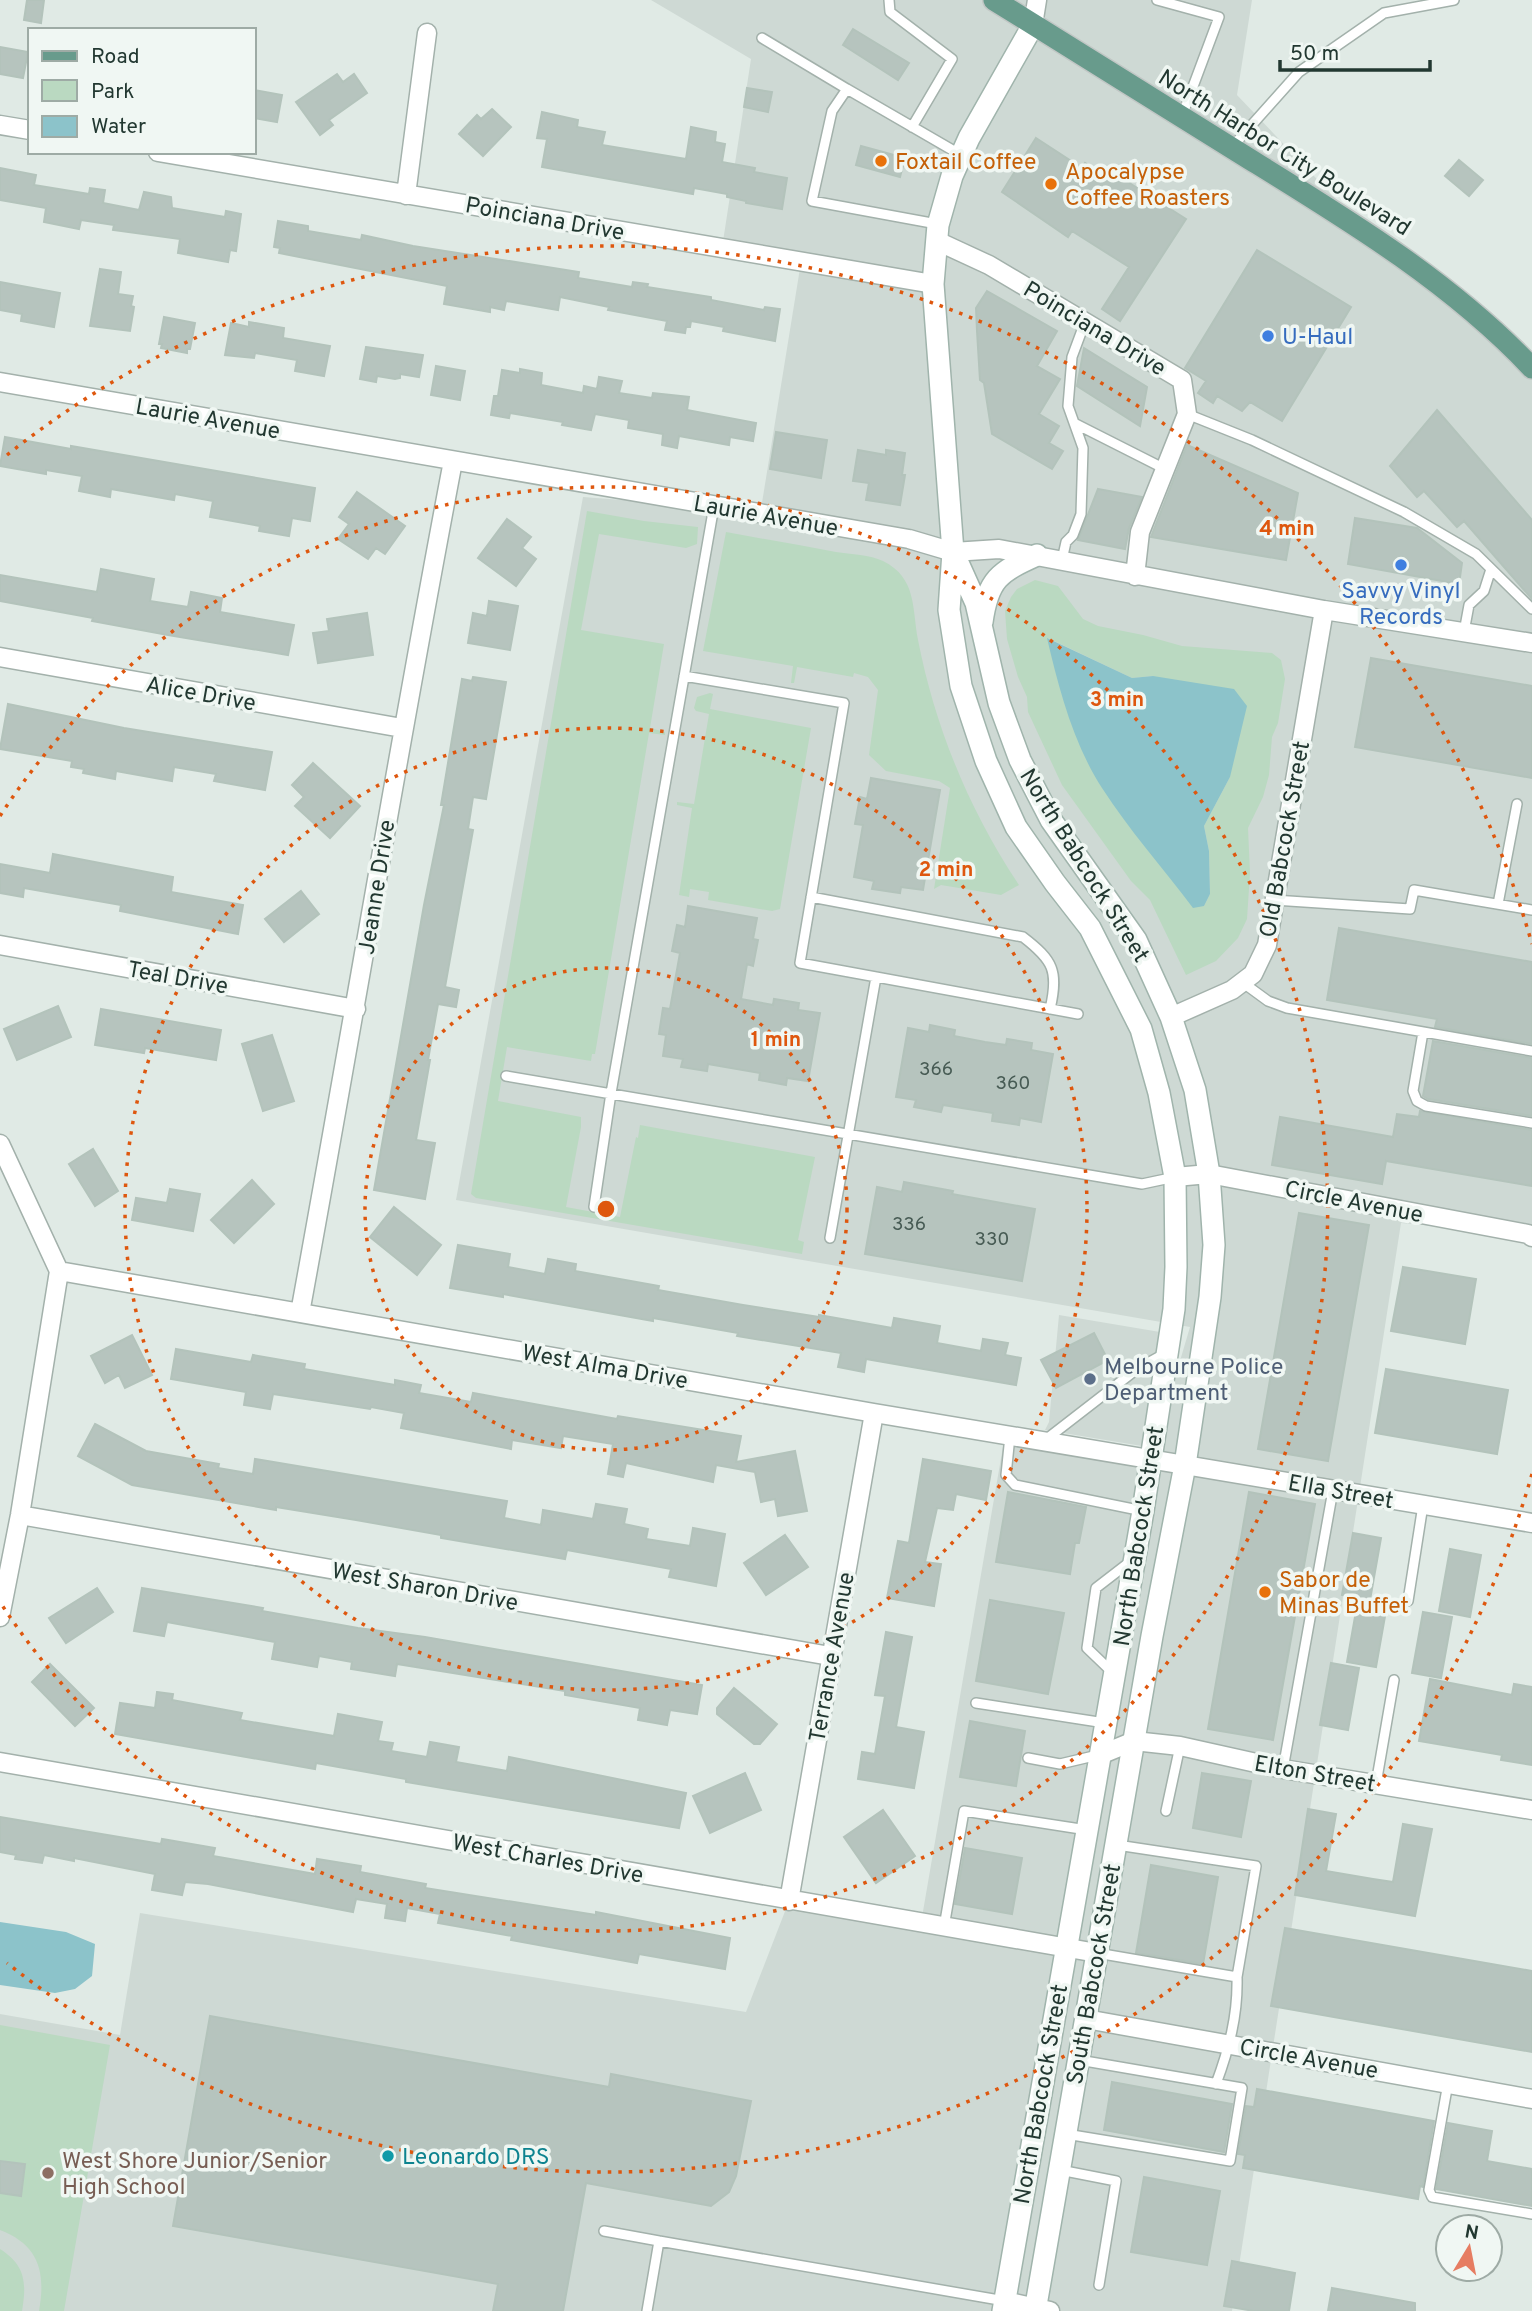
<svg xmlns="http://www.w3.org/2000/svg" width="1532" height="2311" viewBox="0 0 1532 2311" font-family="Overpass,sans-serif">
<rect width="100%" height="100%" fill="#e0eae5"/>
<path fill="#ced9d4" d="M651 0H1252L1237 95 1370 235 1532 360V1237L1527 1234 1401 1223 1232 2311H0V2014L120 2035 140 1913 746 2012 789 1901 921 1923 1005 1435 1151 1459 1190 1327 456 1200 583 497 714 507 760 515 801 262 722 248 751 59Z
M1059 1315 1160 1332 1142 1446 1045 1430 1049 1422Z"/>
<path fill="#bad9c1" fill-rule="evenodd" d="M587 511 644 521 698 527 697 544 686 548 599 534 581 630 664 644 650 728 665 732V735L649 733 595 1054H592L591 1061 507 1047 498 1101 581 1117V1127L566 1207 620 1217 636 1137 638 1138 640 1125 815 1157 798 1240 804 1242 802 1254 476 1198 471 1194Z
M726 532C763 539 799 545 836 552 851 554 870 555 883 561 917 578 912 608 918 640 935 727 969 810 1019 885L1001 895 941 885 934 889 950 788 939 781 886 771 869 755 878 690 868 677 854 673 853 677 797 667 794 683H791L793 666 703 651Z
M1035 580 1058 586 1083 619 1098 626 1143 635 1182 646 1272 653 1281 660 1285 679 1278 723 1272 737 1269 775 1263 797 1248 828 1250 873 1247 919 1238 938 1216 961 1186 975 1150 900 1131 881 1062 785 1028 712 1027 697 1018 677 1007 639 1005 611 1011 597 1017 589ZM1048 638 1132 678 1153 676 1230 777 1204 826 1209 851 1210 894 1204 906Z
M710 693 713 694 710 709 811 728 780 909 772 911 708 900 709 892 690 889 689 897 679 895 692 808 677 805V802L694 804 709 714 696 711 694 708 697 697Z
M0 2025 110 2045 64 2311H39C46 2272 39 2245 0 2230Z
M0 2249C25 2265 27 2282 22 2311H0Z"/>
<path fill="#8cc3ca" d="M1047 638 1132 678 1153 676 1234 689 1247 706 1230 777 1204 826 1209 851 1210 894 1204 906 1193 908C1163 868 1129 830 1102 788 1073 743 1059 689 1047 638Z
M0 1922 66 1932 95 1944 92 1976 75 1989 55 1993 0 1985Z"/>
<path fill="#b6c4be" stroke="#b3c3bb" stroke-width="2" d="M27 0H44L41 23 24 20Z
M853 29 909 63 898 80 843 45Z
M0 47 28 52 23 78 0 74Z
M337 74 343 82 354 74 367 93 329 120 333 125 320 135 296 102Z
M747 88 772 92 768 112 744 107Z
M254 90 282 95 277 122 254 118Z
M492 109 511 127 483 156 459 134 477 115 481 119Z
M542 112 578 120 577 127 605 132 602 145 686 159 691 127 716 132 715 142 725 144 722 162 755 168 754 172 787 178 782 209 746 203V201L727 197V194L694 188 693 194 542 167 547 139 537 138Z
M1036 138 1082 168 1085 163 1105 176 1109 170 1186 219 1120 321 1102 309 1129 267 1072 231 1068 237 1002 192Z
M861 146 905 158 900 177 856 165Z
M1459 160 1483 180 1469 196 1445 176Z
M0 168 36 175 34 185 89 194 90 188 105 190 103 203 139 210 144 192 171 197 172 208 225 217 226 211 241 214 236 251 230 250 228 262 178 253 180 239 113 230 114 225 81 220 79 229 44 222 46 208 0 200Z
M278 221 308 226V231L361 240 362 235 413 246 579 272 578 278 632 287 633 282 648 284 647 287 711 297V300L764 310 765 307 780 309 775 341 723 331 724 327 691 321 690 327H686L685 333 665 330 667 321 608 310 609 307 560 297 558 310 506 301 504 310 490 307V312L444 304 447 286 279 253 280 248 274 247Z
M1257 250 1351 307 1282 421 1250 402 1242 411 1217 396 1213 403 1198 393 1206 381 1185 368Z
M100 269 121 272 118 294 133 296 131 306 134 307 130 331 90 326Z
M0 282 60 293 54 327 21 321 22 314 0 310Z
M987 291 1057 331 1037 366 1060 379 1039 414 1059 426 1049 443 1063 451 1052 469 992 434 984 383 980 380 977 331 976 308Z
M164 317 195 323 190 349H187V353L161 348 162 344H159Z
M249 322 284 328 283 338 330 346 324 376 295 371 297 360 255 353 254 358 225 355 231 323 249 327Z
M366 347 423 355 419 377 400 374V378L395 379 377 376 376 382 360 379Z
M1084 348 1147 387 1140 426 1077 386Z
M436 366 465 371 460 400 431 395Z
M520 369 542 373 541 385 583 393 584 386 597 389 599 377 622 381 619 393 652 398 653 393 689 397 687 410 756 423 753 441 730 437 729 445 679 436 677 448 662 445 663 434 628 428 629 420 595 414 591 430 562 425 563 422 510 413 509 418 491 415 494 396H498L502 370 520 373Z
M1437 410 1532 520V599L1464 521 1457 527 1424 491 1417 497 1390 466Z
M776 432 827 440 821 478 770 469Z
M5 437 71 449V446L315 488 310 521 292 518 289 536 259 531 260 526 210 517 213 501 175 494 174 500 111 489 110 497 79 491 82 476 46 470V474L0 466Z
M1187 445 1298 493 1286 560 1151 537Z
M858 450 886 455V450L905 453 902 475H905L900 505 866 500 869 483 853 481Z
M1098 489 1142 497 1129 528 1125 549 1078 540Z
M357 492 405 526 385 554 376 548 368 559 338 539 349 524 339 517Z
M1355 518 1417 528 1462 563 1459 584 1348 564Z
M507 519 531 537 522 548 536 559 516 586 478 558Z
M101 569 154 579 150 601 188 607 191 592 222 598 220 612 294 625 288 655 168 635 92 621 93 618 0 601V575L97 592Z
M489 601 518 606 510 650 468 643 473 613 487 616Z
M367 613 373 655 318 663 313 633 329 631 327 619Z
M1371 658 1532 686V778L1355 747Z
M473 677 506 682 486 799 473 797 468 829 473 830 445 987 459 990 456 1007 438 1004 428 1060H430L416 1140 435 1143 425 1199 374 1190 424 905 444 805H441L462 679 472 681Z
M8 704 124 728 272 752 265 790 214 781 216 774 174 767 172 781 116 771 115 779 83 773 84 769 71 767 72 761 0 749Z
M313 763 360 806 330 838 295 806 304 797 292 785Z
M871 778 940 790 923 890 901 887 900 893 872 889 874 881 854 877 863 825 855 824 860 797 867 799Z
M53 854 173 877 171 892 243 905 238 934 120 911 121 905 24 888 23 897 0 893V864L50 873Z
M301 891 319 914 284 942 265 919Z
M688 906 757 918 753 939 758 940 753 966 747 964 741 999 773 1005 774 999 799 1003 798 1010 820 1013 808 1081 787 1078 786 1085 759 1080 760 1073 708 1064 707 1071 681 1067 683 1059 663 1056 666 1035 659 1034 663 1008 670 1009 680 953 672 951 677 925 685 927Z
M1339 928 1532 962V1044L1435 1027 1437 1019 1327 1000Z
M58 1006 71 1037 17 1060 4 1029Z
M101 1009 221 1030 216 1060 145 1048 144 1053 95 1045Z
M930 1025 955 1030 954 1036 985 1042 1006 1045 1007 1039 1032 1043 1031 1050 1053 1054 1041 1122 1020 1118 1019 1125 992 1121 993 1113 943 1105 941 1112 914 1107 916 1100 896 1097 908 1028 929 1032Z
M272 1035 294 1101 263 1111 242 1044Z
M1433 1041 1532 1058V1116L1428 1099 1423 1096Z
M1420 1111 1532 1130V1186L1386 1161 1382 1184 1272 1165 1280 1117 1393 1137 1397 1114 1419 1117Z
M93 1149 118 1191 95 1206 69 1164Z
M252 1180 274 1204 234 1243 211 1220Z
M904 1182 953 1191 952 1194 1035 1209 1022 1281 865 1254 877 1187 902 1192Z
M170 1189 200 1194 193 1231 132 1220 136 1198 167 1203Z
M394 1207 441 1245 417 1275 370 1237Z
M1299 1213 1369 1225 1328 1461 1258 1449Z
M458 1245 510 1254 508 1267 545 1274 548 1259 576 1264 575 1271 659 1286 658 1290 743 1305 819 1317V1315L892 1328 894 1318 940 1326 937 1343 981 1351 983 1339 1008 1343 1005 1355 1021 1358 1016 1385 866 1359 864 1372 838 1367 841 1353 737 1336 738 1333 653 1318V1321L503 1294V1297L450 1288Z
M1403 1267 1476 1279 1465 1344 1391 1331Z
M1094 1333 1108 1360 1056 1388 1041 1360Z
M132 1335 152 1375 125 1388 119 1375 105 1383 91 1356Z
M176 1349 251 1362 253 1355 305 1364 304 1369 395 1385V1380L421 1385 419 1393 471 1402 473 1393 617 1419 618 1416 741 1436 736 1462 795 1451 807 1511 778 1516 775 1499 761 1502 755 1472 716 1465 713 1482 626 1463 623 1477 608 1474 613 1444 563 1436 561 1448 512 1440 511 1449 401 1428 404 1413 371 1407 370 1409 273 1394 270 1409 244 1405 246 1392 171 1379Z
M1386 1369 1508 1390 1497 1454 1375 1433Z
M95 1424 146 1451 219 1464 218 1468 253 1474 255 1459 507 1501 504 1518 541 1525 543 1510 593 1519 596 1504 627 1509 624 1524 648 1529 646 1539 690 1546 693 1528 725 1534 716 1586 669 1577 671 1569 567 1550 565 1559 441 1538V1535L356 1520 276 1507V1510L132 1485 78 1456Z
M923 1459 991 1471 986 1500 956 1494 953 1510 937 1508 925 1562 941 1564 934 1606 887 1598 898 1541 909 1543Z
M1008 1492 1086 1507 1079 1543H1075L1070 1574 996 1562Z
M1249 1492 1315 1504 1273 1740 1208 1729Z
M1353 1533 1381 1538 1370 1600 1342 1595Z
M785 1535 808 1567 766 1595 744 1563Z
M1450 1549 1481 1555 1470 1617 1439 1611Z
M97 1588 113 1612 66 1643 49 1618Z
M142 1588 263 1608 262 1611 358 1628 425 1637 702 1685 697 1714 670 1710 667 1725 638 1720 640 1708 565 1695V1691L397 1664 395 1676 351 1669 352 1662 319 1656 317 1667 272 1659 275 1642 167 1622 164 1636 134 1631Z
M990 1600 1064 1613 1048 1694 976 1681Z
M1358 1600 1387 1605 1376 1667 1347 1662Z
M1423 1612 1452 1617 1441 1678 1412 1673Z
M886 1632 912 1637 896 1727 924 1732 914 1788 858 1779 862 1752 875 1754 885 1696 875 1695Z
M1331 1663 1359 1668 1348 1730 1320 1725Z
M50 1664 94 1708 75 1726 32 1682Z
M1430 1679 1512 1695 1514 1684 1532 1687V1765L1501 1760 1502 1755 1419 1741Z
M734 1688 777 1724 760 1744H754L717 1714V1708Z
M157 1692 173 1694 172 1700 242 1713 240 1720 334 1736 338 1714 382 1722 378 1741 393 1743 391 1751 427 1757 430 1742 459 1747 456 1762 507 1771 509 1757 686 1793 679 1828 406 1782V1779L316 1763 315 1769 115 1734 120 1703 155 1708Z
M970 1721 1025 1731 1016 1786 960 1777Z
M745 1773 761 1810 710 1833 693 1796Z
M1202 1773 1251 1781 1241 1837 1193 1828Z
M1308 1809 1336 1814 1326 1871 1373 1879 1393 1882 1403 1824 1432 1829 1415 1916 1295 1895Z
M883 1810 915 1856 876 1883 844 1837Z
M0 1817 161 1844 162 1839 215 1848 213 1856 315 1874 317 1859 361 1866 360 1872 426 1884 425 1888 596 1915V1912L730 1938 725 1969 639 1954 637 1963 511 1940 512 1936 438 1923 440 1914 407 1908 405 1921 385 1918 387 1904 356 1899 353 1912 208 1884 185 1882 182 1895 152 1890 155 1874 74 1858V1861L44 1855 42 1863 15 1859 16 1855 0 1852Z
M965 1848 1022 1858 1012 1914 955 1904Z
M1151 1865 1218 1877 1203 1964 1136 1953Z
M1285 1928 1532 1971V2052L1271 2006Z
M210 2016 609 2087 611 2074 751 2101 736 2176 729 2192 711 2206 586 2183 563 2311H493L498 2284 173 2226Z
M1112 2082 1232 2104 1224 2152 1104 2130Z
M1257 2089 1434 2121 1423 2187 1420 2186 1418 2199 1243 2168 1245 2155 1238 2154 1246 2106 1254 2107Z
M1448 2123 1492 2131 1487 2161 1532 2169V2206L1436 2189Z
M0 2161 25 2164 21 2196 0 2193Z
M1144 2177 1220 2191 1207 2265 1131 2252Z
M1232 2261 1295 2273 1289 2311H1254L1224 2306Z
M1332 2288 1415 2303V2311H1328Z"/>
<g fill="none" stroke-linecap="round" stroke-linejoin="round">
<defs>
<path id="lane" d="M889 0 890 12 952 59 912 127
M1157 0 1219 17 1182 116
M762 38 847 89
M1232 147 1299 72 1384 13 1454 0
M937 224 812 201 832 111 847 89 961 155
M1187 414 1252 440 1404 512 1476 554 1532 609
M1076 424 1165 469
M1062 560 1066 542 1073 535 1081 514 1083 448 1068 406 1072 357 1085 322
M1464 632 1469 605 1484 591 1491 569
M684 676 844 703 800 963 1078 1014
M811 897 1023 937C1053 960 1059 971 1050 1009
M1274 900 1410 909 1414 890 1532 910
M1498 904 1517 804
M1242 982 1268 1001 1287 1008 1532 1051
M1423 1032 1413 1091 1417 1101 1426 1106 1532 1123
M506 1076 1142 1184 1175 1177
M594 1207 611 1093 714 506
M830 1238 876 977
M1010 1436 1006 1475 1015 1485 1143 1511
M1044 1441 1137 1369 1166 1353
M1408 1601 1423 1505
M1112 1672 1087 1648 1096 1588 1131 1561
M976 1703 1105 1723
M1028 1758 1060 1764 1098 1755
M1283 1769 1333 1490
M1376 1784 1394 1680
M1166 1811 1180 1746
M944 1927 964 1811 1087 1830
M1097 1953 1237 1977 1256 1866 1117 1845
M1448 2083 1429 2190 1432 2197 1532 2214
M1216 2084C1229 2049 1238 2015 1237 1977
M1066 2134 1230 2161 1242 2088 1079 2060
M1060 2170 1116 2181 1099 2285
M604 2231 659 2241
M647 2311 659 2241 1005 2301"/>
<path id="street" d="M1033 25 1037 0
M0 125 30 130
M158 152 933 284
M406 195 427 33
M937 241 989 265 1182 380 1187 414 1140 532 1135 576
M0 382 909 539 953 552 999 549 1324 610 1532 643
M0 657 402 728
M0 945 356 1009
M1171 1017 1232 990 1253 974 1267 945 1324 610
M0 1144 59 1271 20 1515 0 1617
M1175 1177 1209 1174 1528 1234 1532 1237
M59 1271 874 1413 1532 1523
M300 1313C352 1029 399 744 453 461
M20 1515 830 1656
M1100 1755 1134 1741 1180 1746 1283 1769 1532 1810
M0 1762 1097 1953
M789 1901 874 1413
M1086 2019 1532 2099
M1005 2301 1050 2311"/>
<path id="secondary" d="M954 554 976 603 999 703 1020 760 1051 820 1136 940 1171 1017 1195 1090 1209 1174 1214 1245 1210 1297 1185 1465 1152 1636 1035 2311
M982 622C988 579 999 572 1037 555
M1003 2311 1143 1511 1174 1309 1176 1267 1175 1177 1159 1093 1141 1029 1090 928 1055 883 1016 827 986 761 961 686 949 610 953 552 933 284 938 225 952 176 969 138 1033 25"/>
<path id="primary" d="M994 0C1080 53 1165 107 1251 160 1350 221 1452 283 1532 368"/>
</defs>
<use href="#lane" stroke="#a3b1ab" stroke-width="12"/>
<use href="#street" stroke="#a3b1ab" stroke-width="21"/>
<use href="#secondary" stroke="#a0b4ac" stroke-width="24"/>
<use href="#primary" stroke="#c1c7c5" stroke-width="24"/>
<use href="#lane" stroke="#fff" stroke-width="9"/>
<use href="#street" stroke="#fff" stroke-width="18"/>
<use href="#secondary" stroke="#fff" stroke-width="21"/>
<use href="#primary" stroke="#689b8c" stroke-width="21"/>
</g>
<g fill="none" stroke="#de570e" stroke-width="3.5" stroke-dasharray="3.5 7">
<circle cx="606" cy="1209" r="241"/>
<circle cx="606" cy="1209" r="481"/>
<path d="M0 816A722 722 0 1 1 0 1602"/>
<path d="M1532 1474A963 963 0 0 1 7 1963M7 455A963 963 0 0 1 1532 944"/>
</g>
<g fill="#e8710a" stroke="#f0f7f3" stroke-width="2.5">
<circle cx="881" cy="161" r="7"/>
<circle cx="1051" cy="184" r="7"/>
<circle cx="1265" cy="1592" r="7"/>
</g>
<g fill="#3f7fe0" stroke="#f0f7f3" stroke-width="2.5">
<circle cx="1268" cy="336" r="7"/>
<circle cx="1401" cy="565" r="7"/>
</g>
<circle fill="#5c6f8a" stroke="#f0f7f3" stroke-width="2.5" cx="1090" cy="1379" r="7"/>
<circle fill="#0f9aa8" stroke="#f0f7f3" stroke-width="2.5" cx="388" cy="2156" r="7"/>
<circle fill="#8d6e63" stroke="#f0f7f3" stroke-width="2.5" cx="48" cy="2173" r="7"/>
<g text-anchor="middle" stroke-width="7" stroke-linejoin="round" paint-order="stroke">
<g font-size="19" fill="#475b54">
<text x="936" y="1075">366</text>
<text x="1013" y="1089">360</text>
<text x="909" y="1230">336</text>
<text x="992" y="1245">330</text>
</g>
<g font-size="23" fill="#223831" stroke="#f0f7f3">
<text transform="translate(1285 152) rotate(32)" y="8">North Harbor City Boulevard</text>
<text transform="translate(545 218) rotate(10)" y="8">Poinciana Drive</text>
<text transform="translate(1095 328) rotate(31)" y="8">Poinciana Drive</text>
<text transform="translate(208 418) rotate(10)" y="8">Laurie Avenue</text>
<text transform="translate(766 515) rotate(10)" y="8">Laurie Avenue</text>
<text transform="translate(201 693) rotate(10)" y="8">Alice Drive</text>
<text transform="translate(1284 839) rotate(-80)" y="8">Old Babcock Street</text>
<text transform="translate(1085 865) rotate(58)" y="8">North Babcock Street</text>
<text transform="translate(376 887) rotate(-81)" y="8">Jeanne Drive</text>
<text transform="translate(178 977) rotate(10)" y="8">Teal Drive</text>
<text transform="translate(1354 1201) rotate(11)" y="8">Circle Avenue</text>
<text transform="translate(605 1366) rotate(10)" y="8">West Alma Drive</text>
<text transform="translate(1341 1491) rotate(10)" y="8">Ella Street</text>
<text transform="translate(1138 1536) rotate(-81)" y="8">North Babcock Street</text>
<text transform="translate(425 1586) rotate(10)" y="8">West Sharon Drive</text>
<text transform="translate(831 1657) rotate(-80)" y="8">Terrance Avenue</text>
<text transform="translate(1315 1773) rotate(10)" y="8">Elton Street</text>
<text transform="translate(548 1858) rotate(10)" y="8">West Charles Drive</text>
<text transform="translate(1093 1974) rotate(-80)" y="8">South Babcock Street</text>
<text transform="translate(1309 2058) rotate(10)" y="8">Circle Avenue</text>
<text transform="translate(1040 2094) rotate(-80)" y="8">North Babcock Street</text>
</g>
<g font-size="23" fill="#c56008" stroke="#f0f7f3" text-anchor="start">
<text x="895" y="169">Foxtail Coffee</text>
<text x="1065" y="179">Apocalypse<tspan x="1065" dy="26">Coffee Roasters</tspan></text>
<text x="1279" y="1587">Sabor de<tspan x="1279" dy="26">Minas Buffet</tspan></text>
</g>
<g font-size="23" fill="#366cbe" stroke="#f0f7f3" text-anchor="start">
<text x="1282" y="344">U-Haul</text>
<text x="1401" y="598" text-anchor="middle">Savvy Vinyl<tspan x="1401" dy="26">Records</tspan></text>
</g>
<g font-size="23" fill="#4e5e75" stroke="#f0f7f3" text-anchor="start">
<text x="1104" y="1374">Melbourne Police<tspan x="1104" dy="26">Department</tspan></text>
</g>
<g font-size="23" fill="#0d838f" stroke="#f0f7f3" text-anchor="start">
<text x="402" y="2164">Leonardo DRS</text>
</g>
<g font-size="23" fill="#785e54" stroke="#f0f7f3" text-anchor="start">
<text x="62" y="2168">West Shore Junior/Senior<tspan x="62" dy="26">High School</tspan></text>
</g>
</g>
<circle cx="606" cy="1209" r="10" fill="#de570e" stroke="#f0f7f3" stroke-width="3.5"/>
<g font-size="21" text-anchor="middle" font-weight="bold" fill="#de570e" stroke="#f0f7f3" stroke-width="7" stroke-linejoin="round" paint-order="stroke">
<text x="1287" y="535">4 min</text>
<text x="1117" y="706">3 min</text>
<text x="946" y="876">2 min</text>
<text x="776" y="1046">1 min</text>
</g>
<rect x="28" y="28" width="228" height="126" fill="#f0f7f3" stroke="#9eaba5" stroke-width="2"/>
<rect x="42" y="51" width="35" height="10" fill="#689b8c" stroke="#9eaba5" stroke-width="2"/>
<text x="91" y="63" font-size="21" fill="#223831">Road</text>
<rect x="42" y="80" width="35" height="21" fill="#bad9c1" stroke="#9eaba5" stroke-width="2"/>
<text x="91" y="98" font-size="21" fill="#223831">Park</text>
<rect x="42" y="116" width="35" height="21" fill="#8cc3ca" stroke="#9eaba5" stroke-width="2"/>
<text x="91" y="133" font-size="21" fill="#223831">Water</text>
<g transform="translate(1469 2248) rotate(10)"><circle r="33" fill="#f0f7f3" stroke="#9eaba5" stroke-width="2"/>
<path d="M0-5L12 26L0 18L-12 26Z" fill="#e67d62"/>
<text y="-10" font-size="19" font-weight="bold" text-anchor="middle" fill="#223831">N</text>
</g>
<path d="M1280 60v10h150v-10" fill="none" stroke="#223831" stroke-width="3.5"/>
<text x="1290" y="60" font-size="21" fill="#223831" stroke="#f0f7f3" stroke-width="5" paint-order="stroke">50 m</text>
</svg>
